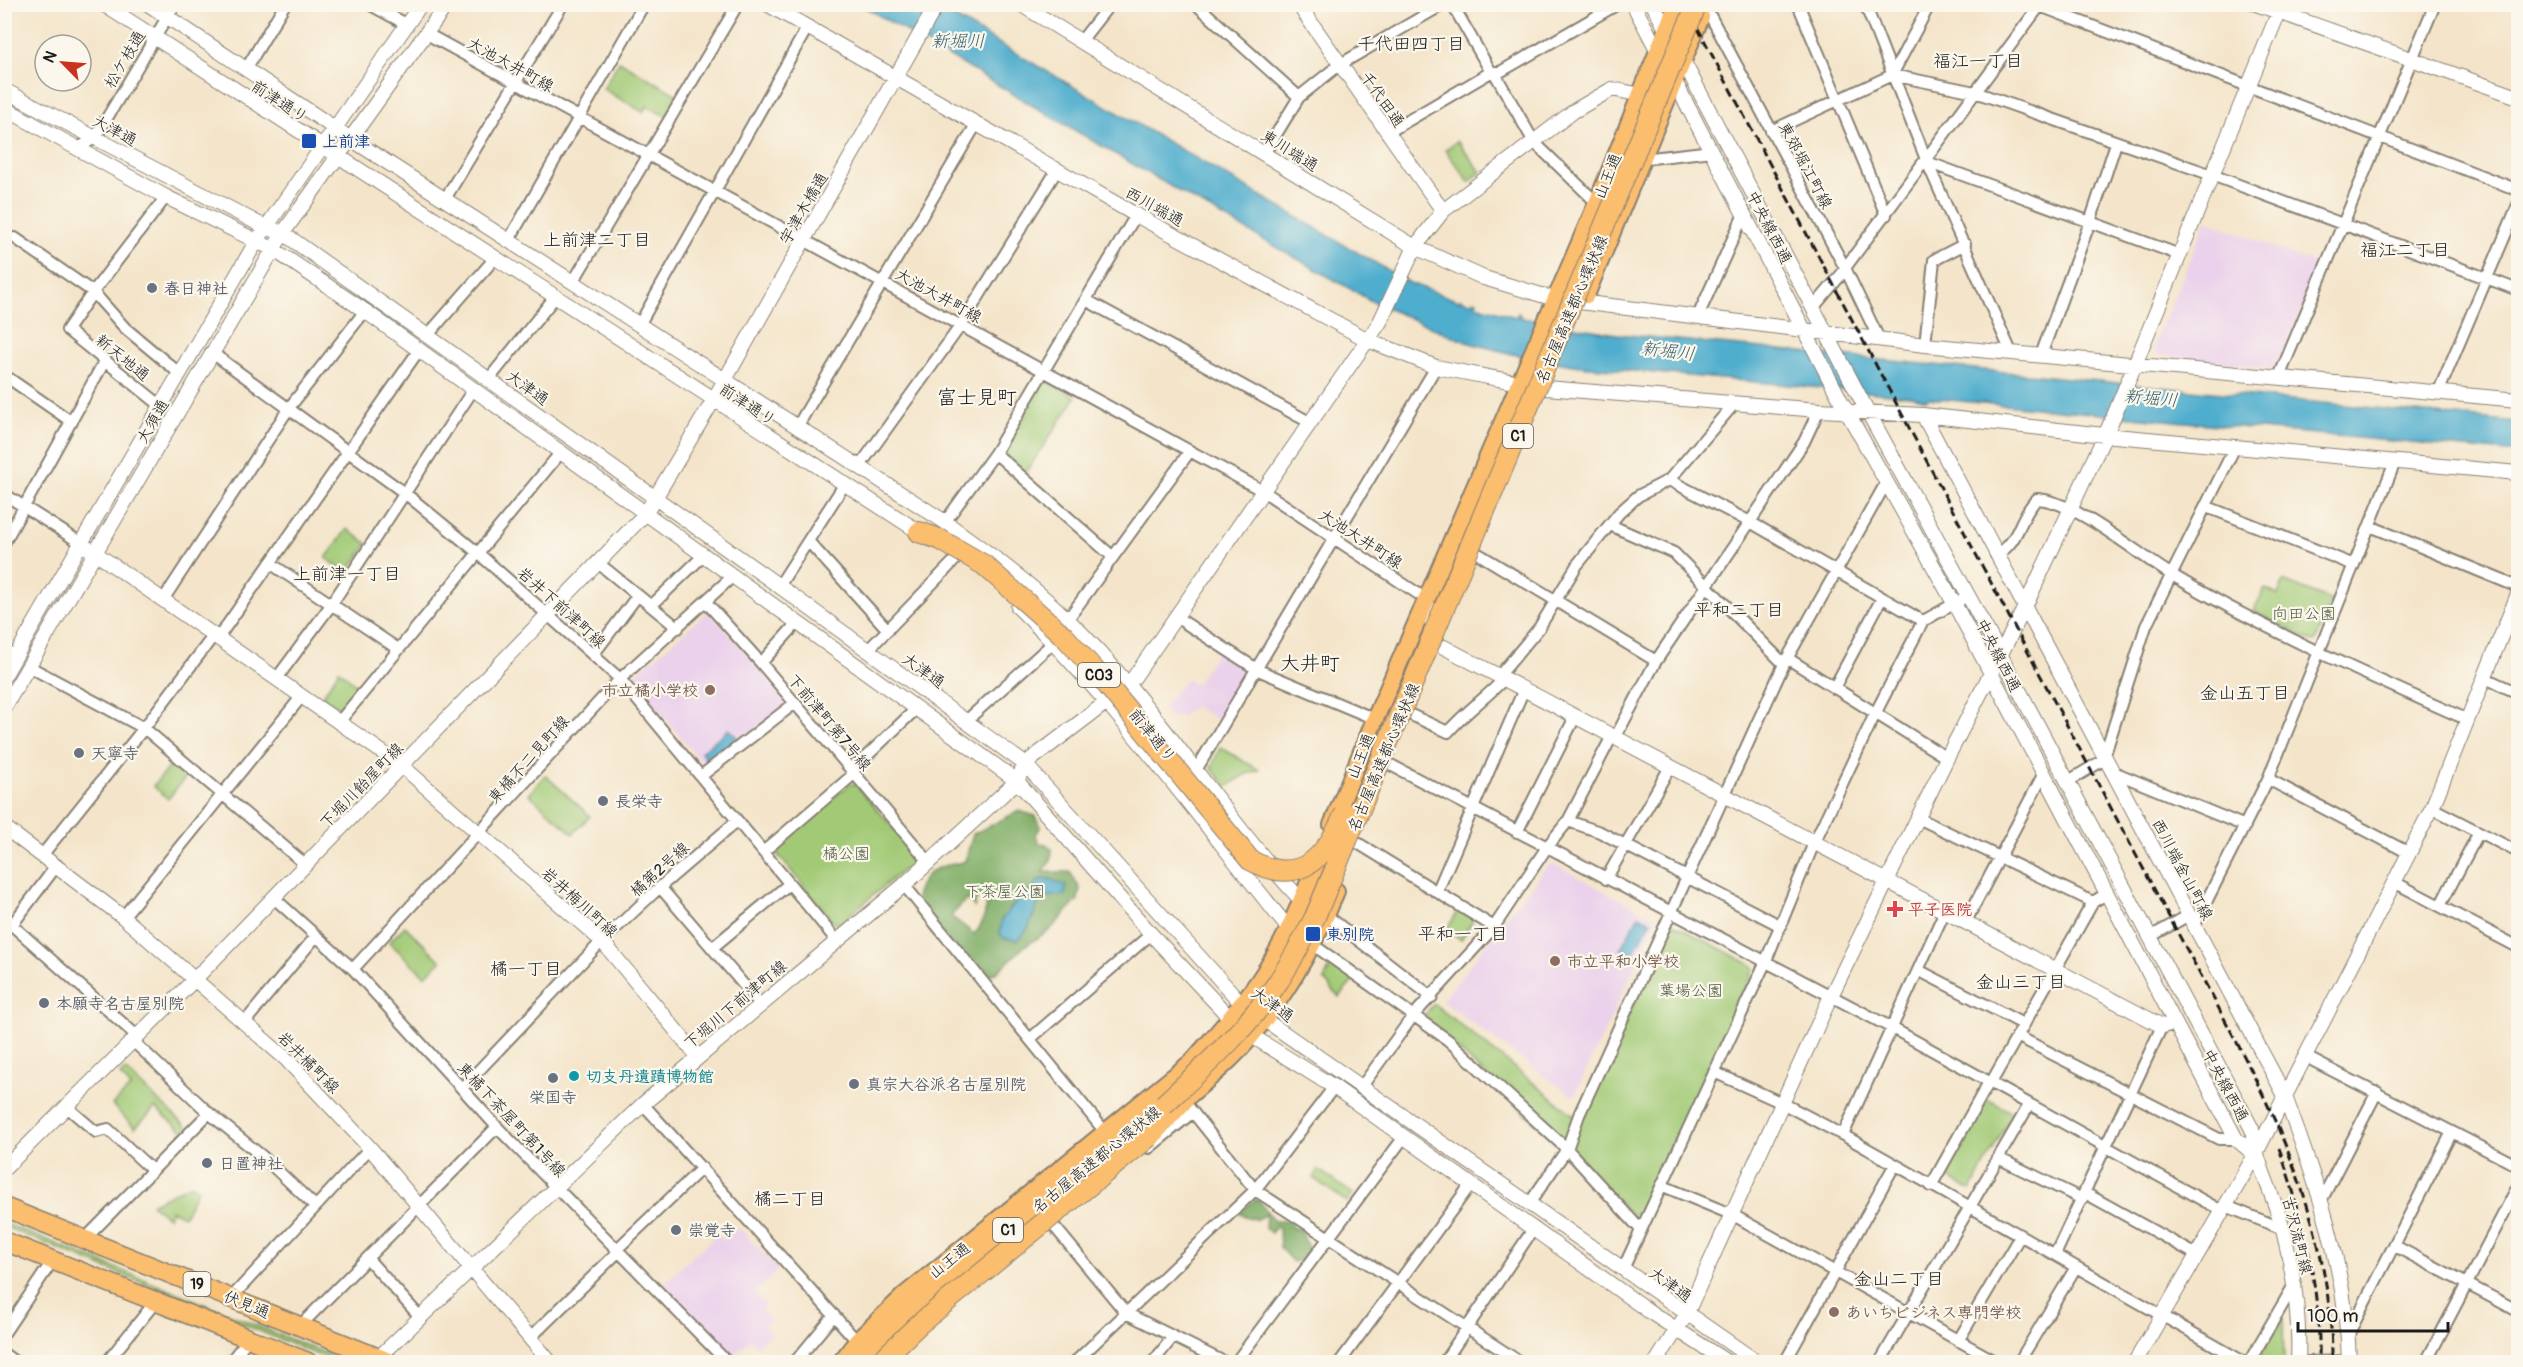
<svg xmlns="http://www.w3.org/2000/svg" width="2523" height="1367" viewBox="0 0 2523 1367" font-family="Pangolin,'Klee One',sans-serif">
<rect width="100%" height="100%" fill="#fbf7ec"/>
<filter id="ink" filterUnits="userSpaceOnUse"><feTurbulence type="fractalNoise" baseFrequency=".0167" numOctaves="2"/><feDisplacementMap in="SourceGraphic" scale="12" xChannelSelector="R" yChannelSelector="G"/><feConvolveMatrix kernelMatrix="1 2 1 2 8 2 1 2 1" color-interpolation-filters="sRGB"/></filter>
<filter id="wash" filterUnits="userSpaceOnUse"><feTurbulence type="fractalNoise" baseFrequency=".008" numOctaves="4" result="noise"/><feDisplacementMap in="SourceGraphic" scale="24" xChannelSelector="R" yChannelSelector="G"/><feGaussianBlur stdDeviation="1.35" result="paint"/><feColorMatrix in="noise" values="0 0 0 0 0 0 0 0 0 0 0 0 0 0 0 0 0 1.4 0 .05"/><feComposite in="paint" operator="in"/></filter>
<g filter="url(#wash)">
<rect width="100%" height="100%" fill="#f4e5ca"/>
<path fill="#ebd1eb" d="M2206 220 2320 266 2279 364 2274 368 2157 355 2153 348Z
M706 613H710L788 700V704L709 767 704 766 634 680 635 675Z
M1219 649 1248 669 1249 673 1220 721 1194 706 1180 718 1178 715 1172 719 1163 707 1187 679 1195 685Z
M1554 864 1655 918 1656 921 1574 1097 1442 1001 1547 866Z
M739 1228 779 1270 754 1293 766 1305 761 1310 770 1319 764 1325 772 1333 758 1347 750 1340 733 1356 661 1286 717 1234 724 1241Z"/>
<path fill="#a2ca76" stroke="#5f7349" stroke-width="1.5" d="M619 61 679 96 667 117 647 106 643 112 603 89Z
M1457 141 1481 172 1469 182 1445 150Z
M1047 381 1076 397 1024 475 1001 452 1043 382Z
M347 529 368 544 347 573 326 558Z
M2283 581 2332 601 2316 641 2312 642 2253 611 2265 589 2278 595Z
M339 670 359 687 343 706 338 707 322 697Z
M1220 747 1259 770 1244 775 1227 787 1211 768Z
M173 762 188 774 168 799 153 786Z
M545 775 590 816 573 834 529 794Z
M850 784H855L917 855 916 859 839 924 834 923 775 851V847Z
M1459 909 1474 918 1461 940 1447 929Z
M1672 923 1753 966 1754 969 1640 1213 1632 1215 1426 1019 1425 1014 1434 1004 1580 1120 1669 924Z
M405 926 441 961 425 976 389 942Z
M1332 961 1354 980 1339 997 1324 980Z
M125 1070 187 1127 183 1131 155 1108 135 1128 112 1105 131 1087 120 1075Z
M1987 1099 2013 1113 1971 1190 1945 1176Z
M1318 1169 1353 1194 1347 1202 1313 1178Z
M191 1184 198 1189 184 1216 171 1210 168 1217 151 1204Z
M4 1223H5L337 1358 335 1362 5 1227Z
M2283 1316 2284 1362H2266L2260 1356Z"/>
<path fill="#81ae67" stroke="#4e6542" stroke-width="1.5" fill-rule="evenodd" d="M1019 811 1035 816 1041 826 1036 835 1039 843 1046 844 1052 849 1051 861 1043 872H1070L1080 889 1078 900 1050 930 1025 946 996 973 981 976 931 933 926 922 914 911C915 896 920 876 936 869 945 864 956 865 965 861L973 834ZM977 897 984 898C989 909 982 927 974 934L951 916 966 900 971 901 974 907Z
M1254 1200H1259L1274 1221H1290L1292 1228H1300L1309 1250 1301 1260 1293 1262 1280 1248 1279 1228 1276 1227 1271 1233 1265 1228 1266 1214 1257 1220 1239 1214Z"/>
<path fill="#4fadcd" stroke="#366474" stroke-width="1.5" d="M861 5H933L1410 283 1459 301 1460 299 1471 303 1473 300 1477 301 1476 305 1516 317 1518 313 1522 318 1617 334 2518 422V453L1928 398 1927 400 1911 396 1579 366 1520 356 1466 342 1377 304 1204 206Z
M729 729 738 739 709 763 701 752Z
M1050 879 1066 886 1065 895 1043 897C1032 907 1035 925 1018 940L1003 938 1000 933 1002 919C1010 908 1023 895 1034 888L1038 880Z
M1639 915 1651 922 1632 955 1621 948Z"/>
</g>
<g filter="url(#ink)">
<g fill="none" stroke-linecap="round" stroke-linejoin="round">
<defs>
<path id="minor" d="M369 4 406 24
M1196 4 1299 97
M1452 4 1491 72
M1798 4 1886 215
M1865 4 1927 162 2011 352
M2035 4 2518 190
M2514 4 2518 6
M1705 6 1845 268 1879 339
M427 34 1263 491 1426 599
M1081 41 1110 4
M246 69 285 4
M1494 72 1534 142 1597 203
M1892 75 1975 92 2212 175 2518 290
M1771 131 1892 75 1930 4
M1387 133 1491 72H1500L1618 4
M78 148 95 138 175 4
M1264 154 1299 97 1339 65 1444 4
M1643 159 1712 151
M1927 162 2180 255
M445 199 563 4
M15 238 93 292 125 328 179 373
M509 240 644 4
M1845 268 2041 4
M573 282 738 4
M1086 300 1311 423
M1813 308 1845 270
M1698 316 1744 214
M639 325 807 28
M428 335 495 258
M1925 345 1934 260 1965 244
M211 352 406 494 478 553 620 679 837 941
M2041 355 2090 222 2116 143
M4 375 72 422
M2279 377 2435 4
M489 379 555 297
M2438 393 2518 205
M160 405 67 330 93 292 166 197
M797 427 977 123
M995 453 1113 557
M859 467 961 325 1057 170
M1669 480 1750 522 1923 621
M4 494 81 543
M2205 506 2354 565
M945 522 995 453 1136 215
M1610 525 1674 553 1784 664
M2370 526 2518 587
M808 541 888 630
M4 543 104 362
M1477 553 1656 661
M1996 555C2021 541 2017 519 2037 499 2076 501 2137 554 2172 575 2267 631 2367 675 2468 720
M597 562 678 628
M270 563 398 649
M779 586 844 485
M163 600 289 408 365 311
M706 602 761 663 929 862
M651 606 704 555
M1176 617 1258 670 1375 719
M1068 619 1190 451
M218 638 419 350
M4 649 16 656
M868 650 958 557
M593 655 638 595
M1787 658 1947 758
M761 663 797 623
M28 666 144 728 306 865
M1499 676 1539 628 1577 565 1619 513 1638 496 1669 480 1734 404
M277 678 331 605 473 390
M2485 678 2518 693
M1834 688 1882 598
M1409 714 1448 732C1465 712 1486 698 1504 679
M966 721 1054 642
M339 722 561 452
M1615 738 1656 661 1804 442 1819 410
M2104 757 2146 626 2235 447
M1387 763 1892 1028 2222 1211
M851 771 917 708
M2111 771 2245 826
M1195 772 1436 367
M701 776 795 703
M2268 779 2409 853
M2067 782 2105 759
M2432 808 2518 852
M1918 818 2093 902
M1568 821 1600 832 1781 926
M1517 832 1575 717
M1356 842 1494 927
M763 852 854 774
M43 854 144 728 214 635
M1606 879 1670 767
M2394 882 2518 947
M904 885 1106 1133
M660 887 760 1004
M1437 892 1524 689
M274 898 353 969 497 1127 727 1362
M2440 906 2479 832
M1326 915 1432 997
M123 917 302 696
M1965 923 2043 775
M4 925H12L138 1037
M12 925 57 865
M2194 926 2268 779 2395 462
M2150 937 2189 915
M1312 944 1448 1040 1567 1149 1641 1230
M712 948 789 884
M353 969 620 679 733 576
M1918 970 2023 1024
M245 1022 316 936
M2017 1036 2219 1139H2236
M1030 1039 1151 934
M133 1041 209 1113 263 1157 315 1206
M2304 1056 2518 1166
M1714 1072 1782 1103 1843 1135 2244 1362
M1991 1083 2093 902 2106 894
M1362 1086 1413 1016 1494 927 1547 847 1568 821 1612 736
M462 1088 602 941 660 887 737 821
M1183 1100 1255 1190 1520 1362
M643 1104 857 1341
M67 1107 96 1132 108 1129 152 1170
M1843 1135 1944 913
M1149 1148 1193 1112
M1998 1158 2082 1199
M1663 1186 1733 1215 1997 1362
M1931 1186 1989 1082
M2085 1193 2197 1255
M2321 1201 2377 1092
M1529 1204 1567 1149 1579 1115 1784 664 1886 483
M2226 1206 2283 1229
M1054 1226 1126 1313 1224 1362
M84 1240 209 1113
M2395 1246 2518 1311
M616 1250 702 1168
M2055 1255 2162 1026
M368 1259 421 1318
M1623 1269 1765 963 1814 843 1875 714 1923 621 1968 596
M231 1298 370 1148
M300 1326 497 1127
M4 1333 53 1260
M2348 1335 2452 1132
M530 1338 618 1252
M1958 1341 2020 1236
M4 1354 15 1362
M107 1362 156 1301
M230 1362 249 1338
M795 1362 834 1315
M1075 1362 1255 1190 1334 1087
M1153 1362 1173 1337
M1236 1362 1404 1137
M1340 1362 1471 1184
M1444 1362 1534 1228
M1785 1362 1894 1166
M1880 1362 2029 1105
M2019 1362 2076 1267
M2249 1362 2294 1285
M2308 1362 2349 1361
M2426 1362 2518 1186"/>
<path id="tertiary" d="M103 4 927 537
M148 4 351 139 945 522C987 552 1029 582 1066 618 1155 702 1218 812 1302 901
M767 4 1136 215 1368 340 1436 367 1546 388 1819 410 1923 415 2104 435 2518 473
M1020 4 1415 247 1484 278 1555 299 1925 345 2518 400
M1298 4 1443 211
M1633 4 1661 57
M1653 4 1670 37
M2256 4 2518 97
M1679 53 1862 401 2000 654 2252 1129C2256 1165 2274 1194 2283 1230 2294 1273 2300 1318 2298 1362
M1672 76 1841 401 1954 603 2236 1139 2255 1155
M4 90 265 227 283 233 779 586 1025 764 1242 1004 1757 1362
M4 108 166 197 273 249 365 311 1017 781 1151 934 1231 1019 1252 1036 1334 1087 1650 1312 1727 1362
M1923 415 2284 1094C2316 1180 2347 1269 2349 1362
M81 543 402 766 602 941 698 1057
M1426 599 1438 644 2162 1026 2175 1023
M1018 607C1118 705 1201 821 1289 929
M4 676 256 242 421 4
M4 708 283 233 447 4
M4 827 123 917 286 1059 370 1148 550 1362
M4 1169 196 978 646 513 713 401 937 4
M374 1362 643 1104 904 885 1017 781 1025 764 1128 686 1380 322 1415 247 1443 211 1574 111 1612 89 1641 95
M1656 1362 1686 1315 1830 998 1947 758 2024 609 2113 418 2282 4
M2135 1362 2255 1155 2432 808 2518 594"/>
<path id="primary" d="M1586 295 1701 17
M1332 825 1375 719 1597 203 1677 4
M1174 1108C1201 1085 1230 1063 1252 1035 1287 993 1316 942 1336 891
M841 1362 857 1341 905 1295 1193 1061C1219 1031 1245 1003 1266 970 1290 933 1305 892 1321 852"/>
<path id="trunk" d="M4 1207 389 1362
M4 1241 308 1362"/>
<path id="motorway" d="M919 532 939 539
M1149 1137 1183 1100
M861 1362 879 1341 953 1274 1163 1105"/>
</defs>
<use href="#minor" stroke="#888073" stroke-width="14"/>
<use href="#tertiary" stroke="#888073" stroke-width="16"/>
<use href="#primary" stroke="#888073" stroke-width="20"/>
<use href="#trunk" stroke="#888073" stroke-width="21"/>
<use href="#motorway" stroke="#888073" stroke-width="22"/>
<use href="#minor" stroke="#fff" stroke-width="10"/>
<use href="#tertiary" stroke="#fff" stroke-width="14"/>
<use href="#primary" stroke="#fbbd6e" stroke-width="16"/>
<use href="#trunk" stroke="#fbbd6e" stroke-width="18"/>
<use href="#motorway" stroke="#fbbd6e" stroke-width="20"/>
<path stroke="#1c1c1c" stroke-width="3" stroke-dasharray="9 4.5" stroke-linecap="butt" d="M1685 4C1798 217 1910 430 2023 643 2071 732 2118 822 2166 911 2242 1054 2333 1195 2332 1362
M2279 1148C2303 1216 2321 1290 2319 1362"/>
<defs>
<path id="motorway-bridge" d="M939 539 984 565 1064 636 1099 675 1250 860C1300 888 1326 857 1345 813
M1163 1105C1204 1067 1245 1031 1276 985 1291 963 1303 940 1315 917L1697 4
M880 1362 918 1325 1149 1137"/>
</defs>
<use href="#motorway-bridge" stroke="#888073" stroke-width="22" stroke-linecap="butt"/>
<use href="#motorway-bridge" stroke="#fbbd6e" stroke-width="20"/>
</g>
</g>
<g fill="#1a4fb4" stroke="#fbf7ec" stroke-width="2">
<rect x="301" y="133" width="16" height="16" rx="3"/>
<rect x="1305" y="926" width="16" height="16" rx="3"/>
</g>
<g fill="#6b7280" stroke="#fbf7ec" stroke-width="2">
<circle cx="152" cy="288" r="6"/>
<circle cx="79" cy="753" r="6"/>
<circle cx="603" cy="801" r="6"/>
<circle cx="44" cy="1003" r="6"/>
<circle cx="553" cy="1078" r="6"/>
<circle cx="854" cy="1084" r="6"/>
<circle cx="207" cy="1163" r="6"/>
<circle cx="676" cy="1230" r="6"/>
</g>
<g fill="#8d6e63" stroke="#fbf7ec" stroke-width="2">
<circle cx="710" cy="690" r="6"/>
<circle cx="1555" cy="961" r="6"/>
<circle cx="1834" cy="1312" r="6"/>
</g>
<path fill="#e0444e" stroke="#fbf7ec" stroke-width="2" d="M1892 900h6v6h6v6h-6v6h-6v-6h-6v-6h6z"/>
<circle fill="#0f9aa8" stroke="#fbf7ec" stroke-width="2" cx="574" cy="1076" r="6"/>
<g text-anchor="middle" stroke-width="4.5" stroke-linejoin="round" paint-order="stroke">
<g fill="#fbf7ec" stroke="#5f5e5a" stroke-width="1.5">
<rect x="1503" y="424" width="30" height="24" rx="4.5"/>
<rect x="1078" y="663" width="42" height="24" rx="4.5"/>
<rect x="993" y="1218" width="30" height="24" rx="4.5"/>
<rect x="183.5" y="1272" width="27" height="24" rx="4.5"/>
</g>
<g font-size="15" font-weight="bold" fill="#1c1c1c">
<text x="1518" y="441">C1</text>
<text x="1099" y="680">C03</text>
<text x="1008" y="1235">C1</text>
<text x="197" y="1289">19</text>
</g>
<g font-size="16" fill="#1c1c1c" stroke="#fbf7ec">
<text transform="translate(124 59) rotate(-59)" y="6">松ケ枝通</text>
<text transform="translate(511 64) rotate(29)" y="6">大池大井町線</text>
<text transform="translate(1383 99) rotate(55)" y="6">千代田通</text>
<text transform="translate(280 101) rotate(33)" y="6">前津通り</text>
<text transform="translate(115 130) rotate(28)" y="6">大津通</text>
<text transform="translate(1290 150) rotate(32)" y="6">東川端通</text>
<text transform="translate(1806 165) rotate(62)" y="6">東郊堀江町線</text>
<text transform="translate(1607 176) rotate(-68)" y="6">山王通</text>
<text transform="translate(1155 206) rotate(29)" y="6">西川端通</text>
<text transform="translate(803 208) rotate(-60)" y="6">宇津木橋通</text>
<text transform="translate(1770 227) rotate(63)" y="6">中央線西通</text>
<text transform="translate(939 295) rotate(29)" y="6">大池大井町線</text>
<text transform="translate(1571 309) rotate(-67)" y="6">名古屋高速都心環状線</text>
<text transform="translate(123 357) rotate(39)" y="6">新天地通</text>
<text transform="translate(528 387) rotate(36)" y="6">大津通</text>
<text transform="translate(748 404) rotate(33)" y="6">前津通り</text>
<text transform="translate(152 421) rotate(-60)" y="6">大須通</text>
<text transform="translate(1361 538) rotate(33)" y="6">大池大井町線</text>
<text transform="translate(562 607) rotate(42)" y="6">岩井下前津町線</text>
<text transform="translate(1999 655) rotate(63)" y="6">中央線西通</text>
<text transform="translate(924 670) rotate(36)" y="6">大津通</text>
<text transform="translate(830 722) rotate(50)" y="6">下前津町第7号線</text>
<text transform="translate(1153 735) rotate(51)" y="6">前津通り</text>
<text transform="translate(1360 756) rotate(-68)" y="6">山王通</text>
<text transform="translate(1383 757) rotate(-67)" y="6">名古屋高速都心環状線</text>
<text transform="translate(528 759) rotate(-48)" y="6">東橘不二見町線</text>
<text transform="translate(361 785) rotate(-46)" y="6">下堀川飴屋町線</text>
<text transform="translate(659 869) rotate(-42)" y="6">橘第2号線</text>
<text transform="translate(2183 869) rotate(62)" y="6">西川端金山町線</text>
<text transform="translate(580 902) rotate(42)" y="6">岩井梅川町線</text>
<text transform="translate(735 1004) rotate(-40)" y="6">下堀川下前津町線</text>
<text transform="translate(1273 1004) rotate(36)" y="6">大津通</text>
<text transform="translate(309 1062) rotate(45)" y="6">岩井橘町線</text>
<text transform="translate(2226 1085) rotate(62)" y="6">中央線西通</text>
<text transform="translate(512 1119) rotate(47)" y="6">東橘下茶屋町第1号線</text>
<text transform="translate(1096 1159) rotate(-39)" y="6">名古屋高速都心環状線</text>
<text transform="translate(2298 1235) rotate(76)" y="6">古沢流町線</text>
<text transform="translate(949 1260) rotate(-39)" y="6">山王通</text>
<text transform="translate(1671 1284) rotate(36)" y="6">大津通</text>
<text transform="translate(247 1304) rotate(22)" y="6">伏見通</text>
</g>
<g font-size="16" font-weight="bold" fill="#164399" stroke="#fbf7ec" text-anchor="start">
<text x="322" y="147">上前津</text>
<text x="1326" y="940">東別院</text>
</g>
<g font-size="16" font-weight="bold" fill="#5b616d" stroke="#fbf7ec" text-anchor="start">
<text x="164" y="294">春日神社</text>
<text x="91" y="759">天寧寺</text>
<text x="615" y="807">長栄寺</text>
<text x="56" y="1009">本願寺名古屋別院</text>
<text x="866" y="1090">真宗大谷派名古屋別院</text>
<text x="553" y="1103" text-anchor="middle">栄国寺</text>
<text x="219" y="1169">日置神社</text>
<text x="688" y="1236">崇覚寺</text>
</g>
<g font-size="16" fill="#4b593c" stroke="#fbf7ec">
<text x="2304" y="619">向田公園</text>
<text x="846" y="859">橘公園</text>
<text x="1005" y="897">下茶屋公園</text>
<text x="1691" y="996">葉場公園</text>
</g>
<g font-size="16" font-weight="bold" fill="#785e54" stroke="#fbf7ec" text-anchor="start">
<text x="698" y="696" text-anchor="end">市立橘小学校</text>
<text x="1567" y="967">市立平和小学校</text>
<text x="1846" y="1318">あいちビジネス専門学校</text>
</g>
<g font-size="16" font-weight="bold" fill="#be3a42" stroke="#fbf7ec" text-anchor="start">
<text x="1908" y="915">平子医院</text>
</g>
<g font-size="16" font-weight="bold" fill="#0d838f" stroke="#fbf7ec" text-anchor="start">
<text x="586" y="1082">切支丹遺蹟博物館</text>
</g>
<g font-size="18" font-style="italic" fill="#335d6c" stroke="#fbf7ec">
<text x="958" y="47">新堀川</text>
<text transform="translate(1668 351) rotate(7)" y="6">新堀川</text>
<text transform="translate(2151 398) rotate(5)" y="6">新堀川</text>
</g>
<g font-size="18" fill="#1c1c1c" stroke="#fbf7ec">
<text x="1411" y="50">千代田四丁目</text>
<text x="1978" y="67">福江一丁目</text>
<text x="597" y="246">上前津二丁目</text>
<text x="2405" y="256">福江二丁目</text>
<text x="347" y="580">上前津一丁目</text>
<text x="1739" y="616">平和二丁目</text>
<text x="2245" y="699">金山五丁目</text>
<text x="1463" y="940">平和一丁目</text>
<text x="526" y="975">橘一丁目</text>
<text x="2021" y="988">金山三丁目</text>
<text x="790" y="1205">橘二丁目</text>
<text x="1899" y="1285">金山二丁目</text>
</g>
<g font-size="20" fill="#1c1c1c" stroke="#fbf7ec">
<text x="977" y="404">富士見町</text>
<text x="1310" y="670">大井町</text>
</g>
</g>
<rect width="2523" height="1367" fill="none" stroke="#fbf7ec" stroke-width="24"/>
<g transform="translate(63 63) rotate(295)"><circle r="28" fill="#fbf7ec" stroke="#a29f99" stroke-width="1.5"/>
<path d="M0-4.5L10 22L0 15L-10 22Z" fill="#c8321e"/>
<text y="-9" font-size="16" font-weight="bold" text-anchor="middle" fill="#1c1c1c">N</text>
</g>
<path d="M2298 1322v9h150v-9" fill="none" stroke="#1c1c1c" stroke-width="3"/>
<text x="2307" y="1322" font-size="18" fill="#1c1c1c" stroke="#fbf7ec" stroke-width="4.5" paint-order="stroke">100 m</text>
</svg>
